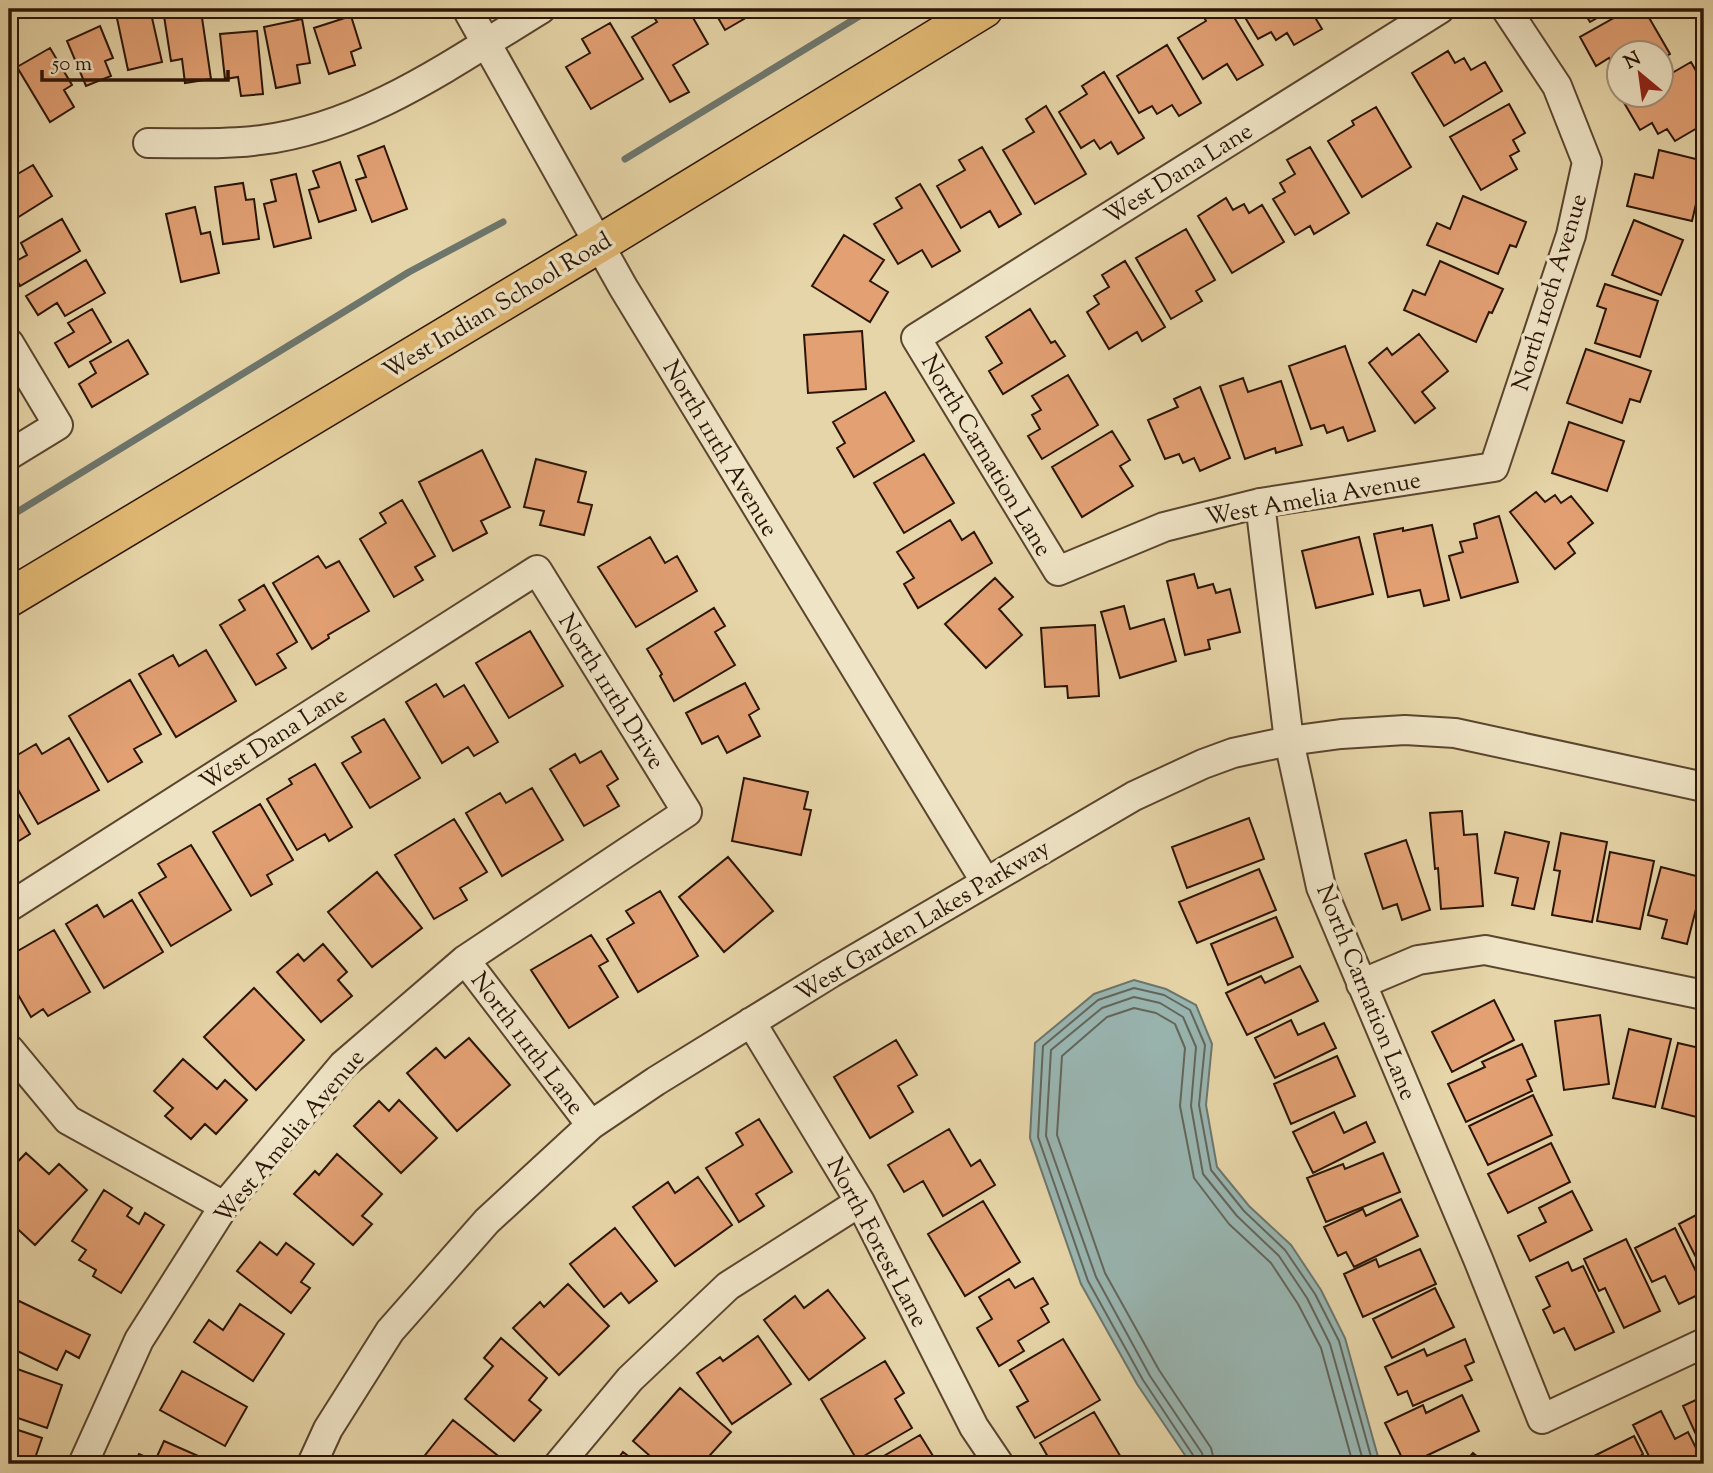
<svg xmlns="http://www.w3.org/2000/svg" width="1713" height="1473" viewBox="0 0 1713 1473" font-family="'Sorts Mill Goudy',serif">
<rect width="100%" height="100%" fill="#e6d5a8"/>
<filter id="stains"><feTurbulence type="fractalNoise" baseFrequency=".00286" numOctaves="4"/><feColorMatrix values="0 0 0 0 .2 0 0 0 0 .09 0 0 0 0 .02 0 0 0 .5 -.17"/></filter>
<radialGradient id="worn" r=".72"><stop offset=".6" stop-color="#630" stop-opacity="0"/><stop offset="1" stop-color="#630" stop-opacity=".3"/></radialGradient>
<path fill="#99b6b2" stroke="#6d766d" stroke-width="2" d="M1134 980 1166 989 1196 1005 1212 1044 1206 1105 1217 1167 1249 1206 1291 1245 1321 1290 1345 1338 1380 1464H1191L1137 1384 1081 1284 1030 1138 1035 1043 1094 994Z"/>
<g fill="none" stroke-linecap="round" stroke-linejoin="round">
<path stroke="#62665c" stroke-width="2" d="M1196 1464 1195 1458 1143 1380 1088 1281 1038 1137 1043 1046 1098 1000 1134 988 1164 995 1190 1010 1205 1045 1199 1105 1211 1170 1244 1211 1285 1250 1315 1294 1339 1341 1373 1464
M1205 1464 1202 1453 1150 1376 1096 1277 1046 1136 1051 1050 1102 1008 1134 997 1160 1003 1183 1017 1196 1047 1191 1106 1203 1174 1237 1216 1279 1256 1307 1298 1330 1344 1364 1464
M1215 1464 1211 1448 1159 1370 1105 1273 1057 1135 1062 1056 1107 1017 1134 1008 1156 1013 1175 1024 1185 1048 1180 1106 1194 1178 1229 1224 1271 1263 1298 1304 1321 1348 1353 1464"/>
<path stroke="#6d766d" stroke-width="7" d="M625 159 871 9
M9 517 409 272 503 222"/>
</g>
<path fill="#e2a073" stroke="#2b1506" stroke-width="2" d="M115 9H150L162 62 128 70Z
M649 9H688L708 44 673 65 689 92 670 102 632 37 657 22Z
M713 9H761L725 30Z
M1207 9H1229L1263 65 1237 80 1227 64 1203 79 1178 38 1206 21 1201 12Z
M1240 9H1310L1322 29 1294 45 1287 33 1276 40 1271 32 1258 39Z
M1324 9H1347L1330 18Z
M1582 9H1613L1590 22Z
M1630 9H1644L1670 54 1660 60V52H1618V75L1609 58 1596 66 1580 37Z
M201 11 211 79 185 83 182 59 171 61 164 16Z
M351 16 361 48 351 52 355 65 329 74 314 28Z
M302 19 310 63 297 65 300 83 276 88 264 27Z
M610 23 643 79 591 109 566 67 590 53 582 39Z
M100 26 113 58 105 61 111 76 86 86 67 41Z
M257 31 263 94 241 96 238 77 225 79 220 34Z
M1167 45 1201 103 1179 116 1172 105 1157 114 1152 106 1139 113 1117 76Z
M50 48 72 85 64 90 74 107 50 122 17 67Z
M1448 51 1455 63 1464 58 1471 70 1485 62 1502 91 1444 126 1412 73Z
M1691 62 1704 85V124L1675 141 1667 129 1658 134 1652 123 1640 130 1623 101 1635 94H1660V80Z
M1104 72 1144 138 1118 154 1111 142 1100 149 1094 140 1081 148 1059 112 1087 94 1082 86Z
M1509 104 1525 133 1513 140 1519 151 1510 156 1517 169 1481 190 1450 137Z
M1046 106 1086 174 1035 204 1003 150 1034 132 1026 119Z
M1376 107 1411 167 1362 197 1328 141 1354 125 1352 121Z
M9 144 18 160 9 165Z
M384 146 407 209 372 222 356 180 366 177 358 156Z
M982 147 1021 214 999 227 990 211 961 228 937 186 965 170 959 160Z
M1310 147 1349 213 1314 234 1310 226 1295 235 1273 199 1285 192 1280 183 1295 174 1287 160Z
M1659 150 1704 161V170L1692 221 1627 206 1635 174 1653 178Z
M340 162 356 210 319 222 309 190 319 187 313 171Z
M33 165 52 196 9 223V179Z
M296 174 311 238 274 247 264 204 276 201 271 180Z
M243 183 246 200 254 199 259 239 223 244 215 187Z
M920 184 960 251 932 267 922 250 898 264 874 224 902 208 896 198Z
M1463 196 1526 222 1516 247 1510 245 1498 274 1427 245 1437 223 1450 229Z
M1226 198 1233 210 1244 204 1249 213 1262 205 1284 242 1232 273 1198 216Z
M195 207 201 234 210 232 219 273 181 282 166 214Z
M62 219 80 251 20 286 9 265 27 255 21 243Z
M1634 220 1683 240 1661 295 1612 275Z
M1186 229 1215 280 1196 291 1202 301 1171 319 1136 258Z
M844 235 884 260 870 281 888 292 870 322 812 286Z
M86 260 105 293 65 316 57 303 38 315 26 296Z
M1125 261 1165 327 1142 341 1137 332 1109 349 1087 312 1099 304 1094 296 1109 287 1102 275Z
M1440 261 1503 289 1492 313 1489 312 1476 342 1404 310 1413 290 1425 295Z
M1605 284 1658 301 1640 357 1595 343 1606 309 1597 306Z
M92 309 111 342 69 367 55 343 74 332 68 323Z
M1030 309 1051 343 1055 341 1065 356 1003 394 989 371 1002 363 986 337Z
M862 331 866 389 808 393 804 335Z
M1419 334 1448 371 1422 392 1435 408 1415 423 1369 363 1387 348 1392 355Z
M128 340 148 374 92 407 79 384 96 373 90 362Z
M1345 346 1375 431 1348 441 1343 427 1327 433 1324 425 1311 429 1289 366Z
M1586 349 1651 371 1640 402 1630 399 1622 423 1567 403Z
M1068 375 1098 425 1042 459 1028 436 1040 429 1032 415 1041 410 1032 396Z
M1243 378 1248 392 1281 381 1302 445 1276 453 1275 448 1245 459 1220 386Z
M1200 387 1230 458 1200 471 1194 458 1183 463 1179 454 1165 459 1148 420 1178 407 1174 399Z
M885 392 914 441 854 477 837 448 845 443 833 422Z
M1569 422 1624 441 1607 491 1552 473Z
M1112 431 1130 460 1120 466 1133 486 1082 517 1052 467Z
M482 450 510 507 481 521 487 533 453 551 419 482Z
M924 454 954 503 904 533 874 483Z
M536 459 586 472 578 502 592 505 584 535 540 525 544 511 524 507Z
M1536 492 1545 502 1555 495 1561 503 1571 496 1593 523 1568 543 1575 553 1555 569 1510 512Z
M402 500 435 556 415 567 423 580 394 597 360 539 386 523 380 513Z
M1499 516 1518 582 1461 598 1449 556 1463 552 1460 542 1477 538 1474 524Z
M950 520 962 540 974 532 992 563 918 608 904 584 914 578 897 552Z
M1432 525 1449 600 1424 606 1420 590 1388 597 1374 534 1403 528V531Z
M650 537 665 563 677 556 697 591 636 627 598 567Z
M1359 537 1373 594 1316 608 1302 551Z
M318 556 326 568 339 561 369 611 328 635 329 638 312 649 273 583Z
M1194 574 1198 588 1213 584 1216 593 1230 589 1240 632 1208 640 1210 649 1185 655 1167 581Z
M995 578 1013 597 999 609 1022 635 986 668 945 624Z
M264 585 297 642 277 654 286 668 256 685 220 625 245 610 239 600Z
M1124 606 1130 629 1164 619 1176 661 1120 678 1101 612Z
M714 608 725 626 715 632 735 665 674 701 660 676 662 674 647 649Z
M1095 625 1099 696 1068 698 1067 686 1045 687 1041 628Z
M530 631 563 686 509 718 476 663Z
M206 650 236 701 176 737 139 674 173 655 179 666Z
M130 680 161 734 134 749 142 762 108 782 69 716Z
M745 683 759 709 749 715 760 736 727 753 718 736 702 744 686 713Z
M436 684 444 697 464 685 498 742 474 756 468 747 442 763 406 702Z
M384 719 420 778 370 808 342 763 361 752 352 737Z
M69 738 99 790 38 824 9 774V760L36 744 42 754Z
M601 751 618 779 607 786 619 806 584 826 550 769 575 754 580 763Z
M315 764 352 827 329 841 325 834 297 850 267 799 292 784 289 779Z
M744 778 808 792 804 809 811 810 801 855 732 841Z
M532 788 563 840 502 876 466 813 500 793 506 803Z
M9 798 30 834 9 847Z
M260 804 293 860 267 875 272 884 251 896 213 832Z
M1462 811 1464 835 1477 834 1483 906 1441 909 1438 868 1435 869 1430 813Z
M1249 818 1264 859 1187 888 1172 847Z
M454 819 487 872 460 888 467 900 434 919 395 855Z
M1505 832 1549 842 1534 909 1512 905 1518 878 1495 873Z
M1561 833 1607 842 1592 922 1552 915 1560 871 1554 870Z
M1406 840 1430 910 1402 920 1397 904 1383 909 1365 854Z
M191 845 231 910 171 946 139 893 166 877 158 864Z
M1610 852 1654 861 1640 929 1597 921Z
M728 857 773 911 724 952 679 897Z
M1661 867 1704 878 1687 944 1662 938 1667 920 1648 915Z
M1259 869 1276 910 1197 943 1179 902Z
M377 872 422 928 372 967 328 912Z
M660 891 698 956 638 992 607 939 634 923 626 911Z
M132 900 163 952 104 988 66 924 97 905 104 917Z
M1276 917 1293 957 1228 985 1211 944Z
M54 930 90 992 48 1016 43 1009 31 1017 9 979V956Z
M591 935 608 961 599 966 618 997 569 1028 531 970Z
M323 944 347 972 338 980 352 996 321 1022 277 972 298 954 304 961Z
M1300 966 1318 1001 1247 1035 1226 993 1261 976 1265 983Z
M254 988 304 1040 256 1090 204 1037Z
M1494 1000 1514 1040 1452 1072 1432 1032Z
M1600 1015 1609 1084 1564 1090 1555 1021Z
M1291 1020 1298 1035 1324 1023 1336 1048 1275 1078 1255 1038Z
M1629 1029 1671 1039 1655 1107 1613 1098Z
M469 1038 510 1085 457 1131 407 1073 436 1048 445 1058Z
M896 1040 917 1075 898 1086 913 1112 870 1138 834 1077Z
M1678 1043 1704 1049V1119L1662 1108Z
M1522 1044 1536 1076 1527 1080 1532 1091 1466 1122 1448 1084 1485 1067 1482 1062Z
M1337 1056 1355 1096 1291 1124 1274 1084Z
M183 1059 217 1089 225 1080 247 1100 216 1134 205 1124 191 1139 165 1116 173 1108 154 1091Z
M1533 1095 1552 1135 1488 1165 1469 1126Z
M399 1100 437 1138 401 1173 354 1126 379 1101 389 1111Z
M1334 1112 1344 1133 1366 1122 1375 1142 1313 1173 1293 1132Z
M759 1119 792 1172 756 1194 764 1206 739 1222 706 1168 743 1145 736 1133Z
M949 1129 971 1166 980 1160 995 1185 943 1216 923 1181 904 1192 888 1165Z
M1551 1143 1570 1182 1508 1213 1488 1174Z
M26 1153 49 1174 59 1164 87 1190 35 1245 9 1221V1171Z
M1383 1153 1400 1192 1326 1222 1307 1178 1343 1164 1345 1169Z
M337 1154 382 1194 362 1216 372 1224 353 1245 294 1194 315 1171 319 1175Z
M698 1177 732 1225 675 1266 633 1207 668 1182 675 1193Z
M104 1190 132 1208 127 1216 139 1224 145 1213 164 1225 121 1293 93 1276 96 1270 79 1260 86 1250 72 1241Z
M1572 1191 1592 1230 1530 1261 1518 1236 1546 1222 1539 1208Z
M1401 1199 1418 1236 1354 1267 1346 1252 1338 1256 1324 1227 1363 1209 1366 1216Z
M983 1201 1020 1262 965 1296 928 1234Z
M1704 1211V1273L1679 1224Z
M615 1228 657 1281 629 1303 621 1293 604 1307 570 1264Z
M1675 1228 1704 1288V1292L1679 1304 1665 1276 1652 1282 1635 1248Z
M1626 1239 1660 1311 1624 1328 1605 1288 1599 1291 1584 1259Z
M260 1242 277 1255 286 1243 314 1264 301 1282 310 1288 291 1313 237 1271Z
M1420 1249 1436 1284 1363 1317 1344 1274 1376 1259 1379 1267Z
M1568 1262 1572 1271 1583 1266 1614 1332 1575 1350 1564 1328 1554 1333 1543 1310 1550 1306 1536 1277Z
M1033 1278 1048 1304 1041 1308 1049 1322 1018 1341 1024 1351 999 1366 977 1328 992 1319 979 1297 1009 1279 1015 1288Z
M568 1284 609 1326 559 1375 513 1328 540 1302 544 1307Z
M1435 1288 1454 1327 1392 1358 1373 1319Z
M828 1290 865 1338 809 1380 764 1320 795 1296 804 1308Z
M19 1301 90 1335 79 1358 66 1351 57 1370 9 1347V1321Z
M240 1304 284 1334 253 1381 194 1342 209 1320 223 1330Z
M758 1336 791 1384 732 1424 697 1373 720 1357 723 1361Z
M501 1338 547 1378 529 1400 541 1410 514 1441 465 1399 493 1366 484 1358Z
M1063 1339 1100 1400 1035 1438 1017 1407 1028 1401 1010 1370Z
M1465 1339 1474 1362 1465 1366 1472 1380 1413 1406 1407 1391 1398 1395 1385 1367 1424 1349 1427 1356Z
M885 1361 904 1393 895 1399 912 1428 857 1460 821 1399Z
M9 1366 62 1385 47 1428 9 1415Z
M182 1371 247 1407 225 1446 160 1410Z
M680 1388 731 1432 703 1463 698 1459 693 1464H659L633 1441Z
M1462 1395 1479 1431 1409 1464H1405L1385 1423 1423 1405 1426 1413Z
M1704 1396V1452L1683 1406Z
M1661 1411 1675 1439 1688 1432 1704 1464H1653L1633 1425Z
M1094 1412 1125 1464H1068L1067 1462 1052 1464 1040 1443Z
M453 1420 502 1459 498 1464H429L422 1459Z
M9 1427 42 1438 33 1464H19L9 1461Z
M920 1435 938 1464H870Z
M1634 1436 1643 1454 1639 1457 1643 1464H1596L1592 1457Z
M164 1441 212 1462 211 1464H134L139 1454 155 1461Z
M623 1452 639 1464H614Z
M1473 1453 1486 1464H1463Z"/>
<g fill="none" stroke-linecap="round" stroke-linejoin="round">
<defs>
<path id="minor" d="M467 9 623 287 985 881
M1440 9 916 338 1058 571 1164 527 1260 503 1494 467 1571 235 1587 162 1557 86 1506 9
M148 143C186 143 224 145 261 140 365 127 454 62 541 9
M9 343 58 425 9 455
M1260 503 1289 741 1321 887 1478 1259 1542 1419 1704 1343
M9 907 537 570 687 812 465 960 343 1065 224 1206 139 1340 83 1464
M465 960 591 1125
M1361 984 1418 960 1485 950 1704 995
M751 1022 860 1202 974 1427 999 1464
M9 1049 68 1120 224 1206
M312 1464 328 1429 390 1331 487 1221 591 1125 656 1081 831 973 1134 796 1203 764 1233 753 1289 741 1341 734 1405 730 1455 733 1704 787
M559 1464 630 1379 728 1286 860 1202"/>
<path id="major" d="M9 598 599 244 984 9"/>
</defs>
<use href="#minor" stroke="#5a452e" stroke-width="32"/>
<use href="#major" stroke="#2b1506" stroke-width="40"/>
<use href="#minor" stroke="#efe4c6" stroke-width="28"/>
<use href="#major" stroke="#e3ba74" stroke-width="37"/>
</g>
<g text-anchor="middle" stroke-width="7" stroke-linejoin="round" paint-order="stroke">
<g font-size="24" fill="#2b1506" stroke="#efe4c6">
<text transform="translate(1178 173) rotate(-32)" y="8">West Dana Lane</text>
<text transform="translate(1549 292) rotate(-73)" y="8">North 110th Avenue</text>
<text transform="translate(497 305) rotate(-31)" y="8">West Indian School Road</text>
<text transform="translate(721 448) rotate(59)" y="8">North 111th Avenue</text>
<text transform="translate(987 455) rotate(59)" y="8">North Carnation Lane</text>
<text transform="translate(1313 498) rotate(-10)" y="8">West Amelia Avenue</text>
<text transform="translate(612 691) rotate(58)" y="8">North 111th Drive</text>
<text transform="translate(273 738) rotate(-33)" y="8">West Dana Lane</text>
<text transform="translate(922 920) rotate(-31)" y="8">West Garden Lakes Parkway</text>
<text transform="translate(1367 992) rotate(68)" y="8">North Carnation Lane</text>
<text transform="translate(528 1043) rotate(53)" y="8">North 111th Lane</text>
<text transform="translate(289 1136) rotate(-50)" y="8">West Amelia Avenue</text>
<text transform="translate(878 1242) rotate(62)" y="8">North Forest Lane</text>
</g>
</g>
<rect width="1713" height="1473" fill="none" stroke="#e6d5a8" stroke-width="35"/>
<rect x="10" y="10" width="1692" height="1452" fill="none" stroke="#2b1506" stroke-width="3.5"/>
<rect x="18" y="18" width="1678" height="1438" fill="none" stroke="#2b1506" stroke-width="2"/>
<g transform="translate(1640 74) rotate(331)"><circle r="33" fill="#efe4c6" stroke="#a19179" stroke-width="2"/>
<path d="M0-5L12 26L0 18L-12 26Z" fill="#8f2418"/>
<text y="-10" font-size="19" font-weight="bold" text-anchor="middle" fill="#2b1506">N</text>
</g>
<path d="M42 70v10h186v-10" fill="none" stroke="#2b1506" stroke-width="3.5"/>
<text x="52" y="70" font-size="21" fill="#2b1506" stroke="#efe4c6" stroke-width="5" paint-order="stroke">50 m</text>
<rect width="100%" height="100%" filter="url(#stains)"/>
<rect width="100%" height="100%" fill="url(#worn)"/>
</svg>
